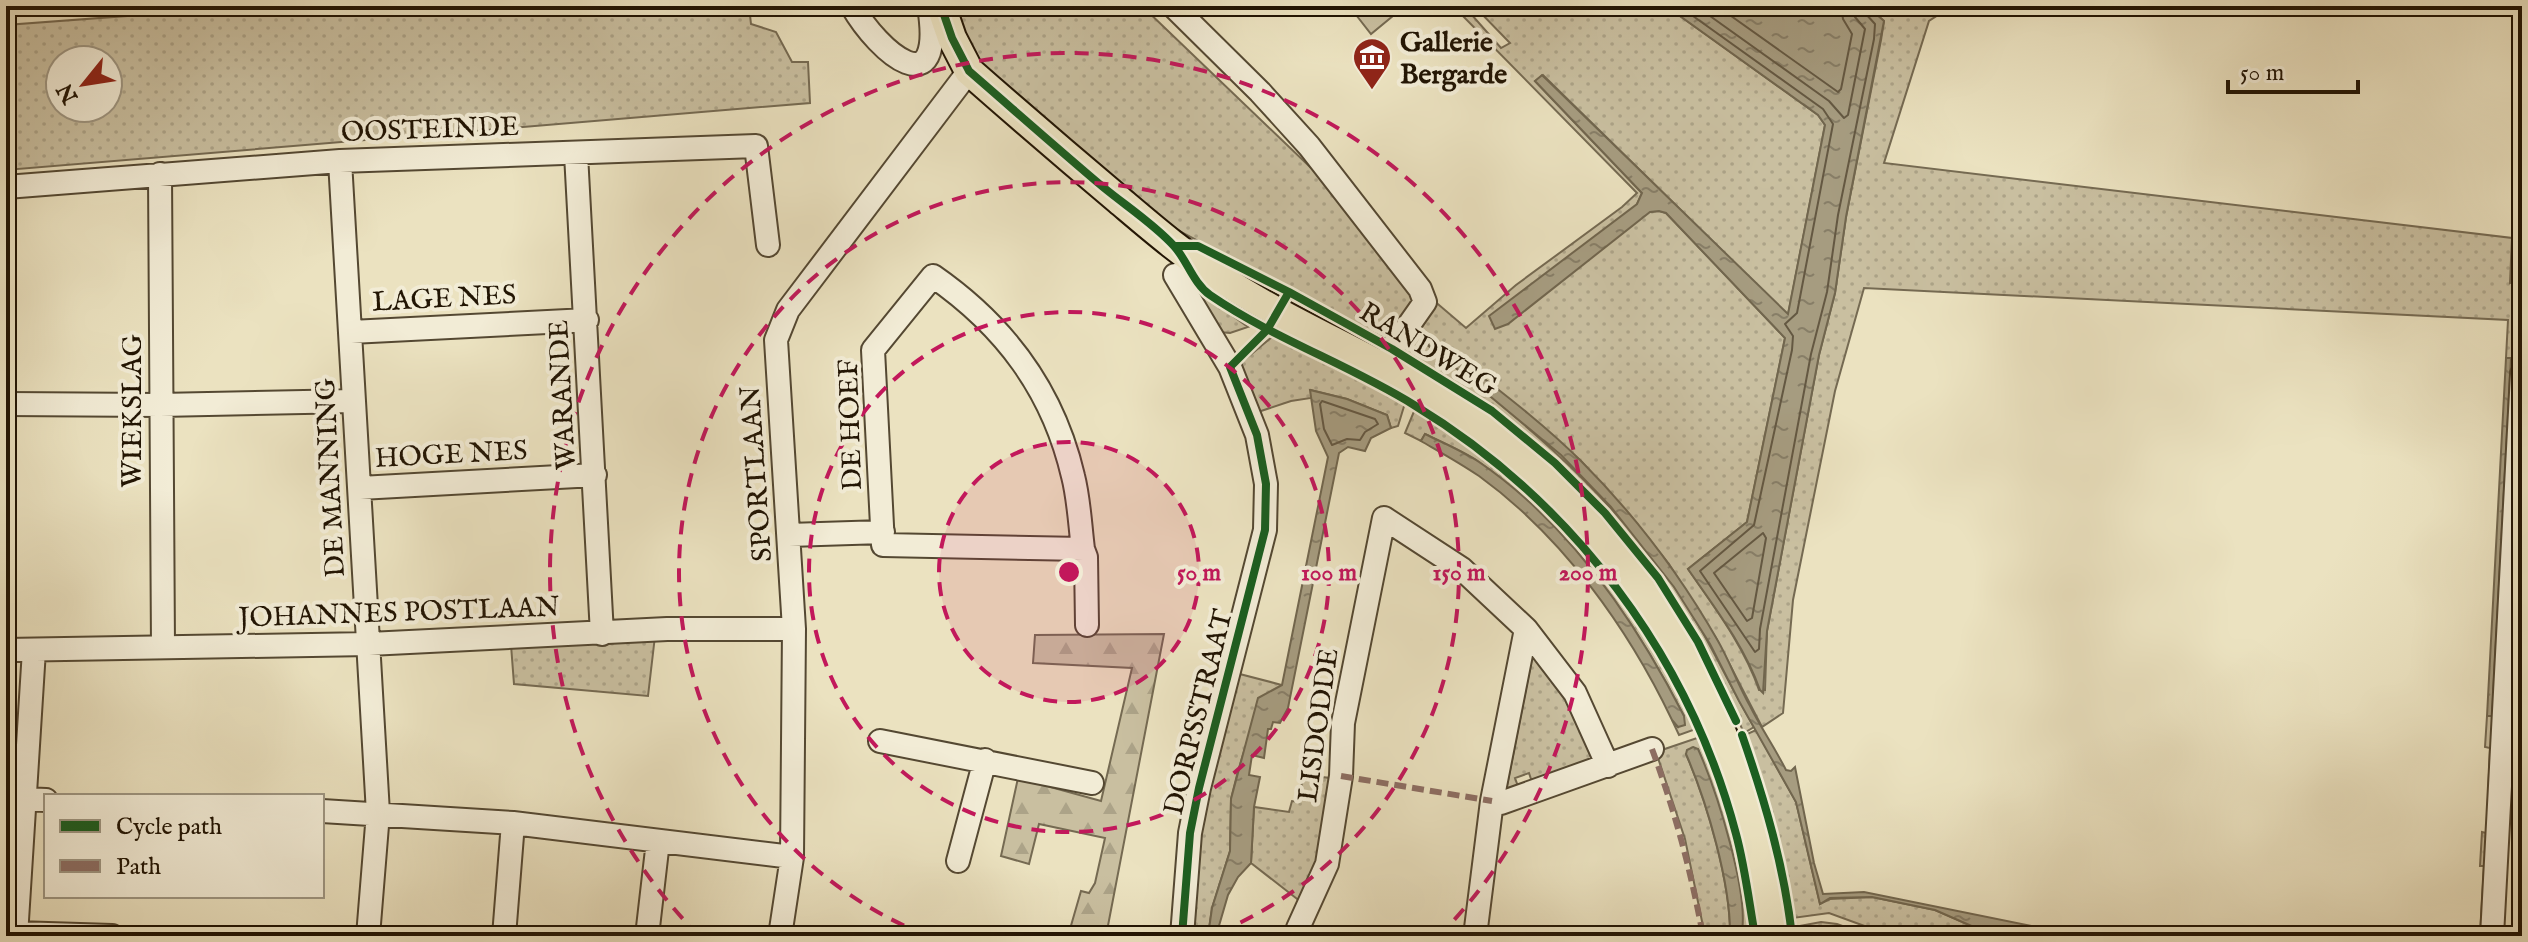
<svg xmlns="http://www.w3.org/2000/svg" width="2528" height="942" viewBox="0 0 2528 942" font-family="'IM FELL English',serif">
<defs>
<pattern id="green-dots" width="8" height="8" patternUnits="userSpaceOnUse" patternTransform="scale(2)"><rect width="8" height="8" fill="#c9bfa0"/><path d="M2 2h.1M6 6h.1" fill="none" stroke="#aca388" stroke-width="1.8" stroke-linecap="round"/></pattern>
<pattern id="forest-firs" width="22" height="20" patternUnits="userSpaceOnUse" patternTransform="scale(2)"><rect width="22" height="20" fill="#c9bfa0"/><path d="M5 1l3.5 6h-7zM16 11l3.5 6h-7z" fill="#aca388"/></pattern>
<pattern id="water-ripples" width="26" height="14" patternUnits="userSpaceOnUse" patternTransform="scale(2)"><rect width="26" height="14" fill="#a69c80"/><path d="M2 4q2-2 4 0t4 0M15 11q2-2 4 0t4 0" fill="none" stroke="#877e67"/></pattern>
</defs>
<rect width="100%" height="100%" fill="#ebe2c0"/>
<filter id="stains"><feTurbulence type="fractalNoise" baseFrequency=".0025" numOctaves="4"/><feColorMatrix values="0 0 0 0 .2 0 0 0 0 .09 0 0 0 0 .02 0 0 0 .5 -.17"/></filter>
<radialGradient id="worn" r=".72"><stop offset=".6" stop-color="#630" stop-opacity="0"/><stop offset="1" stop-color="#630" stop-opacity=".3"/></radialGradient>
<path fill="url(#green-dots)" stroke="#756a52" stroke-width="2" fill-rule="evenodd" d="M261 6H749L751 24 776 32 792 62H808L810 103 6 170V25ZM60 60H108V108H60Z
M949 6H1142L1356 211 1402 268 1415 302 1393 343 1181 232 1089 167 987 74 967 46Z
M1453 6H1464L1501 48 1510 43 1474 6H1666L1818 115 1825 125 1788 315 1543 75 1535 81 1642 193 1637 204 1651 212 1659 211 1666 213 1785 338 1747 522 1688 569C1715 608 1744 646 1759 690H1765L1767 631 1819 355 1835 293 1846 217 1881 40 1884 21 1867 6H1952L1929 21 1884 163 2512 238 2510 283 2513 282 2517 220 2513 219 2514 186H2519L2522 125V298L2488 936H2480L2484 866H2480L2482 832 2486 833 2487 822 2490 748 2485 747 2487 716 2492 715 2511 359 2506 358 2508 320 1864 288 1835 391 1793 600 1783 713 1762 727 1716 638 1669 564 1630 515 1581 461 1540 425 1425 334 1421 340C1518 417 1600 483 1673 585 1705 630 1726 680 1754 727L1744 733C1729 700 1715 666 1697 635 1624 509 1525 425 1402 353L1432 299 1466 328 1516 285 1622 207 1637 193Z
M1177 261 1204 295 1248 327 1230 333 1219 332Z
M1272 337 1405 403 1398 426 1391 428 1387 415 1347 399 1311 390V398L1291 401 1255 413 1237 366Z
M1415 409C1516 473 1596 550 1657 653 1672 678 1686 702 1696 729L1679 735 1672 720 1678 727 1684 716C1635 620 1570 525 1479 462 1463 451 1443 443 1425 434L1421 441 1405 433Z
M655 636 648 696 514 684 511 645Z
M1533 653 1569 704 1586 723 1594 765 1532 782 1529 773 1515 778 1520 792 1506 791Z
M1232 672 1282 685 1250 732 1238 771 1231 799 1230 851 1212 908 1208 936H1188L1197 834Z
M1756 730 1796 802 1820 904 1830 899 1872 897 1935 910 1983 931 2037 936H1903L1870 928 1829 913 1793 918 1767 796 1745 735Z
M1700 737C1725 801 1740 865 1751 932L1740 934 1718 803 1698 749 1686 754C1707 803 1731 884 1730 936L1722 930 1704 931 1685 839 1656 752Z
M1303 775 1330 778 1319 863 1301 902 1251 863 1254 807 1289 812 1292 801 1299 802Z
M1821 922 1837 924 1870 936H1832V931L1827 930V936H1795L1794 927Z"/>
<path fill="url(#forest-firs)" stroke="#756a52" stroke-width="2" d="M1164 634 1106 936H1068L1081 891 1089 893 1095 883 1105 838 1039 824 1029 864 1001 856 1018 778 1101 801 1132 668 1033 663 1035 635Z"/>
<path fill="#c9bfa0" stroke="#756a52" stroke-width="2" d="M1359 6H1405L1371 34 1353 11Z"/>
<path fill="url(#water-ripples)" stroke="#71664e" stroke-width="2" d="M1666 6H1867L1884 21 1846 217 1835 293 1819 355 1767 631 1763 693 1760 690C1744 645 1715 608 1688 569L1747 522 1785 338 1666 213 1659 211 1650 212 1508 324 1495 329 1489 316 1637 204 1642 193 1535 81 1542 75 1788 314 1825 125 1818 115Z
M1426 333C1478 375 1534 414 1581 461 1634 514 1681 576 1718 641 1730 662 1738 685 1750 706 1761 728 1775 748 1786 770L1791 771 1795 767 1814 863 1823 894 1864 892 2081 936H2037L1983 931 1935 910 1872 897 1830 898 1820 904 1796 802 1739 701 1710 644 1674 587 1611 507 1561 455 1421 339Z
M2506 358H2511L2492 716H2487Z
M1310 390 1347 399 1387 415 1391 428 1371 438 1365 451 1348 447 1339 453 1288 708 1280 723 1273 722 1271 729H1268L1264 758 1252 755 1249 775 1260 777 1254 807 1251 863 1238 877 1228 895 1216 936H1208L1212 908 1230 851 1231 799 1258 698 1282 685 1328 457 1316 431Z
M1425 434C1443 443 1462 451 1479 462 1570 524 1635 620 1684 716L1685 725 1678 727 1672 720C1628 628 1563 537 1479 476 1460 463 1440 452 1421 441Z
M1693 747 1698 749C1716 789 1751 897 1741 936H1730C1731 884 1707 802 1686 754L1687 750Z"/>
<g fill="none" stroke-linecap="round" stroke-linejoin="round">
<path stroke="#645842" stroke-width="2" d="M1679 6 1823 109 1833 124 1797 313 1785 324 1793 336 1792 350 1754 525 1700 571 1755 652 1759 649 1760 629 1811 354 1827 292 1838 215 1874 39 1875 24 1865 13 1863 6
M1696 6 1829 101 1844 118 1848 115 1865 29 1855 17 1853 6
M1717 6 1838 92 1841 89 1852 34 1843 19 1841 6
M1322 401 1375 419 1378 424 1365 432 1360 440 1347 439 1332 445 1324 429 1320 404Z
M1763 533 1766 538 1752 618 1747 621 1714 573Z"/>
<defs>
<path id="minor" d="M852 6C879 53 945 109 929 6
M1173 6 1260 92 1309 146 1420 289 1425 302 1392 349 1384 367
M576 154 602 634
M340 161 378 813 368 936
M160 174 163 647
M6 187 340 161 756 146 768 245
M1175 275 1230 367 1257 435 1266 484 1265 530 1199 788 1190 833 1182 936
M351 332 587 320
M6 404 160 405 354 401
M360 488 595 475
M789 535 883 532
M1083 549 883 545 873 350 933 276C1005 326 1053 390 1073 476 1079 499 1080 525 1083 549L1086 557 1087 625
M6 650 369 644 667 629H794
M880 741 1092 783
M23 799 46 800
M1492 801 1501 803 1652 749
M322 811 513 823 792 857
M958 861 985 760
M16 933 112 936
M16 936 34 650
M504 936 513 823
M647 936 658 841
M780 936 792 857 794 629 776 340 788 310 969 71
M1297 936 1298 928 1327 864 1341 776 1343 723 1384 518 1462 569 1526 629 1575 693 1608 766
M1475 936 1492 801 1526 629
M2492 936 2522 374"/>
<path id="major" d="M941 6 952 38 969 71C1019 115 1069 158 1119 200 1151 227 1182 254 1217 276 1294 327 1382 360 1459 412 1634 529 1754 727 1773 936"/>
</defs>
<use href="#minor" stroke="#544832" stroke-width="26"/>
<use href="#major" stroke="#211403" stroke-width="32"/>
<use href="#minor" stroke="#f2ecd6" stroke-width="22"/>
<use href="#major" stroke="#ebe2c0" stroke-width="28"/>
<path stroke="#8d6e63" stroke-width="6" stroke-dasharray="12 6" stroke-linecap="butt" d="M1652 749C1675 811 1691 871 1703 936
M1341 776 1492 801"/>
<defs>
<path id="cycleway" d="M941 6 952 38 969 71C1014 110 1058 149 1103 187 1126 206 1154 224 1174 246 1187 260 1193 283 1210 295 1274 339 1348 364 1414 405 1572 501 1689 655 1736 834 1745 867 1749 902 1755 936
M1175 246H1198L1289 292 1392 349 1492 411 1555 463 1605 513 1658 578 1698 642 1736 721
M1742 735C1765 801 1784 866 1792 936
M1182 936 1190 833 1199 788 1265 530 1266 484 1257 435 1230 367 1267 330 1289 292"/>
</defs>
<use href="#cycleway" stroke="#f2ecd6" stroke-width="13"/>
<use href="#cycleway" stroke="#1b5e20" stroke-width="8"/>
</g>
<circle cx="1069" cy="572" r="130" fill="#c2185b" fill-opacity=".12"/>
<g fill="none" stroke="#c2185b" stroke-width="4" stroke-dasharray="14 10">
<circle cx="1069" cy="572" r="130"/>
<circle cx="1069" cy="572" r="260"/>
<path d="M926 935A390 390 0 1 1 1212 935"/>
<path d="M699 936A519 519 0 1 1 1439 936"/>
</g>
<defs>
<symbol id="museum-pin" viewBox="-11 -11 22 30"><path d="M0 17L-7.5 6A9.5 9.5 0 1 1 7.5 6Z" fill="#8f2418" stroke="#f2ecd6"/><path d="M0-6L6-3V-2H-6V-3ZM-5-1h2V3h-2ZM-1-1h2V3h-2ZM3-1h2V3H3ZM-6 4H6V6H-6Z" fill="#fff"/></symbol>
</defs>
<g fill-rule="evenodd">
<use href="#museum-pin" x="1350" y="35" width="44" height="60"/>
</g>
<g text-anchor="middle" stroke-width="8" stroke-linejoin="round" paint-order="stroke">
<g font-size="28" font-weight="bold" fill="#211403" stroke="#f2ecd6" text-anchor="start">
<text x="1400" y="51">Gallerie<tspan x="1400" dy="32">Bergarde</tspan></text>
</g>
<g font-size="28" fill="#211403" stroke="#f2ecd6">
<text transform="translate(430 128) rotate(-2)" y="10">OOSTEINDE</text>
<text transform="translate(444 297) rotate(-3)" y="10">LAGE NES</text>
<text transform="translate(1429 348) rotate(31)" y="10">RANDWEG</text>
<text transform="translate(561 395) rotate(-93)" y="10">WARANDE</text>
<text transform="translate(131 411) rotate(-90)" y="10">WIEKSLAG</text>
<text transform="translate(849 425) rotate(-92)" y="10">DE HOEF</text>
<text transform="translate(451 453) rotate(-3)" y="10">HOGE NES</text>
<text transform="translate(755 474) rotate(-94)" y="10">SPORTLAAN</text>
<text transform="translate(329 478) rotate(-93)" y="10">DE MANNING</text>
<text transform="translate(399 611) rotate(-2)" y="10">JOHANNES POSTLAAN</text>
<text transform="translate(1197 712) rotate(-76)" y="10">DORPSSTRAAT</text>
<text transform="translate(1317 725) rotate(-82)" y="10">LISDODDE</text>
</g>
</g>
<circle cx="1069" cy="572" r="12" fill="#c2185b" stroke="#f2ecd6" stroke-width="4"/>
<g font-size="24" text-anchor="middle" font-weight="bold" fill="#c2185b" stroke="#f2ecd6" stroke-width="8" stroke-linejoin="round" paint-order="stroke">
<text x="1199" y="580">50 m</text>
<text x="1329" y="580">100 m</text>
<text x="1459" y="580">150 m</text>
<text x="1588" y="580">200 m</text>
</g>
<rect width="2528" height="942" fill="none" stroke="#ebe2c0" stroke-width="32"/>
<rect x="8" y="8" width="2512" height="926" fill="none" stroke="#211403" stroke-width="4"/>
<rect x="16" y="16" width="2496" height="910" fill="none" stroke="#211403" stroke-width="2"/>
<rect x="44" y="794" width="280" height="104" fill="#f2ecd6" stroke="#9e9682" stroke-width="2"/>
<rect x="60" y="820" width="40" height="12" fill="#1b5e20" stroke="#9e9682" stroke-width="2"/>
<text x="116" y="834" font-size="24" fill="#211403">Cycle path</text>
<rect x="60" y="860" width="40" height="12" fill="#8d6e63" stroke="#9e9682" stroke-width="2"/>
<text x="116" y="874" font-size="24" fill="#211403">Path</text>
<g transform="translate(84 84) rotate(240)"><circle r="38" fill="#f2ecd6" stroke="#9e9682" stroke-width="2"/>
<path d="M0-6L14 30L0 20L-14 30Z" fill="#8f2418"/>
<text y="-12" font-size="22" font-weight="bold" text-anchor="middle" fill="#211403">N</text>
</g>
<path d="M2228 80v12h130v-12" fill="none" stroke="#211403" stroke-width="4"/>
<text x="2240" y="80" font-size="24" fill="#211403" stroke="#f2ecd6" stroke-width="6" paint-order="stroke">50 m</text>
<rect width="100%" height="100%" filter="url(#stains)"/>
<rect width="100%" height="100%" fill="url(#worn)"/>
</svg>
